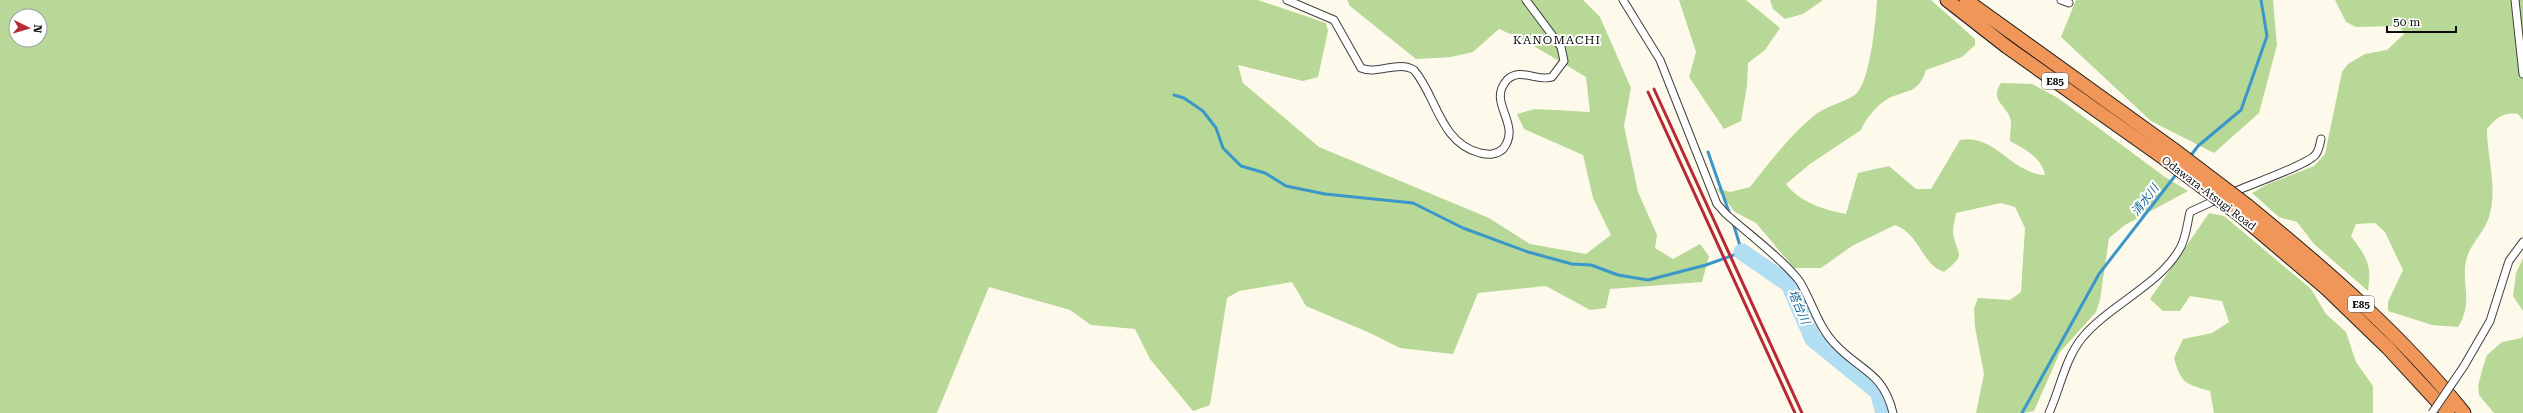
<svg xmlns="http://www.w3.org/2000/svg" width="2523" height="413" viewBox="0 0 2523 413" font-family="'Roboto Serif','Noto Sans JP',serif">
<rect width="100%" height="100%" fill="#fefaeb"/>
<path fill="#b7d896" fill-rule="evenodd" d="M0 0H1258L1326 23 1328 31 1318 77 1303 81 1238 65 1243 83 1319 147 1489 218 1530 244 1586 254 1611 235 1593 198 1583 155 1524 129 1517 114 1535 109 1590 112 1586 77 1522 39 1499 29 1473 52 1451 57 1416 59 1350 6 1347 0H1583L1600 17 1631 88 1624 126 1638 192 1657 235 1655 248 1673 259 1700 244 1709 256 1702 282 1610 289 1606 308 1590 310 1546 286 1478 293 1453 354 1400 348 1370 333 1306 306 1292 282 1239 291 1227 298 1210 405 1193 411 1150 359 1135 329 1091 325 1070 310 989 287 937 413H0ZM16 16H40V40H16Z
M1679 0H1746L1780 28 1765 50 1748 63 1747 86 1741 121 1724 129 1689 77 1696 52Z
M1770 0H1823L1803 14 1785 19 1773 9Z
M1877 0H1931L1975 39V45L1962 57 1926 70C1918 94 1909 89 1889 98 1878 104 1865 119 1861 130L1810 164 1786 184C1799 202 1825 210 1846 214L1858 173 1889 166 1916 189H1931L1960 140C1996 134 2010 173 2045 175 2041 157 2025 149 2010 141 2010 135 2011 127 2011 122 2009 105 1988 102 2001 83L2032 84 2058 98 2165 177 2188 191 2125 225 2109 238 2100 300 2096 312 2060 352 2034 411 2024 413H1976L1984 374 1975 327 1974 309 1978 298 2010 300 2021 292 2025 228 2015 207 2001 203 1956 213C1955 219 1953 226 1953 232 1956 256 1969 252 1944 272 1921 264 1920 234 1895 225L1852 246 1821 268H1794L1756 223 1735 212 1716 188 1730 192 1750 187C1770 162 1790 135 1815 115 1826 106 1848 101 1856 94 1870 81 1876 20 1877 0Z
M2076 0H2273L2277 45 2259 113 2214 153 2151 121 2061 37Z
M2335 0H2523V120L2518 114C2504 112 2496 118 2487 129 2487 158 2498 188 2489 217 2484 233 2469 245 2466 261 2461 286 2474 301 2458 327L2432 325 2388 311V302L2403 270 2385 232 2375 223 2356 224 2351 236C2367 258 2372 264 2368 291L2314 244 2297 222 2279 217 2252 193 2268 184 2314 166 2325 154 2342 72 2348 64 2365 54 2387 50 2404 34 2400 26 2356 27 2346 22Z
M2209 213 2224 216 2311 289 2326 314 2346 332 2356 362 2373 386V413H2214L2210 391C2186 384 2181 384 2174 358L2183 339 2212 333 2229 322 2222 301 2190 296 2180 311H2163L2150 299Z
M2523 258V311L2513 296 2516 273Z
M2523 335V413H2494L2479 395 2478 386 2483 367 2487 355 2502 342 2522 338Z"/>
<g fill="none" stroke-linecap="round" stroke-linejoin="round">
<path stroke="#3b97c9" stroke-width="3" d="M1174 95 1184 98 1203 111 1216 128 1223 148 1241 166 1265 173 1286 186 1325 194 1413 203 1463 228 1528 252 1572 264 1591 265 1618 275 1648 280 1706 265 1742 252 1733 223
M1708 152 1730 215
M2189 158 2198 146 2241 110 2267 36 2261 0
M2022 413 2099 274 2178 172"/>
<path stroke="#b2def4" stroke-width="17" d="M1742 252 1789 284 1813 339 1878 392 1884 413"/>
<defs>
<path id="street" d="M1287 0 1334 20 1361 68C1378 75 1398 60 1414 70 1437 97 1440 143 1480 153 1489 155 1496 155 1503 149 1523 124 1486 103 1507 80 1520 67 1538 82 1552 77L1564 61 1561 47 1526 0
M1623 0 1660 60 1717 204 1726 214C1745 231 1786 262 1800 282 1812 302 1818 326 1834 343 1859 371 1883 371 1893 413
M2061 0 2069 3
M2515 0 2523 74
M2229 194C2245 186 2309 165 2316 154 2319 150 2320 144 2321 139
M2464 366 2490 321 2509 261 2523 242
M2049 413C2060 389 2065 359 2082 338 2108 306 2158 286 2179 250 2186 240 2187 224 2190 212L2220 198"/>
<path id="highway" d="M1947 0 2007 47 2165 159
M1966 0 2173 149
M2248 206C2325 269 2402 335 2464 413
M2241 216 2327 289 2388 348 2448 413"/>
</defs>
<use href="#street" stroke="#3f3f3f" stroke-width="9"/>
<use href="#highway" stroke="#1d1d1d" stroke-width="15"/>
<use href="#street" stroke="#fff" stroke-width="7"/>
<use href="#highway" stroke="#f09658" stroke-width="13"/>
<path stroke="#b82836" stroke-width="3" d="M1654 89 1802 413
M1648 92 1795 413"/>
<defs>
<path id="street-bridge" d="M2432 413 2464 366"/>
<path id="highway-bridge" d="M2173 149 2248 206
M2165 159 2241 216"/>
</defs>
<use href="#street-bridge" stroke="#3f3f3f" stroke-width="9" stroke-linecap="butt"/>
<use href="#highway-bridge" stroke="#1d1d1d" stroke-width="15" stroke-linecap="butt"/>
<use href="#street-bridge" stroke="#fff" stroke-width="7"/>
<use href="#highway-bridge" stroke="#f09658" stroke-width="13"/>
</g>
<g text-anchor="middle" stroke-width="4" stroke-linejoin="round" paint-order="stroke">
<g fill="#fff" stroke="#555" stroke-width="1">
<rect x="2042" y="73" width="26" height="16" rx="3"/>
<rect x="2348" y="296" width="26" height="16" rx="3"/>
</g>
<g font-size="10" font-weight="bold" fill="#0c0c0c">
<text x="2055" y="85">E85</text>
<text x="2361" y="308">E85</text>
</g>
<g font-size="11" fill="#0c0c0c" stroke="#fff">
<text transform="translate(2209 193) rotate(37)" y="4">Odawara-Atsugi Road</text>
</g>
<g font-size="12" letter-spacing="1" fill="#0c0c0c" stroke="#fff">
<text x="1557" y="44">KANOMACHI</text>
</g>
<g font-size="12" font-style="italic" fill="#19689a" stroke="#fff">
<text transform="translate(2145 200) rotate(-52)" y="4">清水川</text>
<text transform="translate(1799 307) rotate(67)" y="4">塔台川</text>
</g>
</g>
<g transform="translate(28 28) rotate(95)"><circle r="19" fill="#ffffff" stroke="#9e9e9e"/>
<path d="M0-3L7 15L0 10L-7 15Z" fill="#b82836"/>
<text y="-6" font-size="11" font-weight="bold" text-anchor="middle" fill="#0c0c0c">N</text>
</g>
<path d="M2387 26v6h69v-6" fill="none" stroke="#0c0c0c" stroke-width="2"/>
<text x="2393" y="26" font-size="12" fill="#0c0c0c" stroke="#ffffff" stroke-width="3" paint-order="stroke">50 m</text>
</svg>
